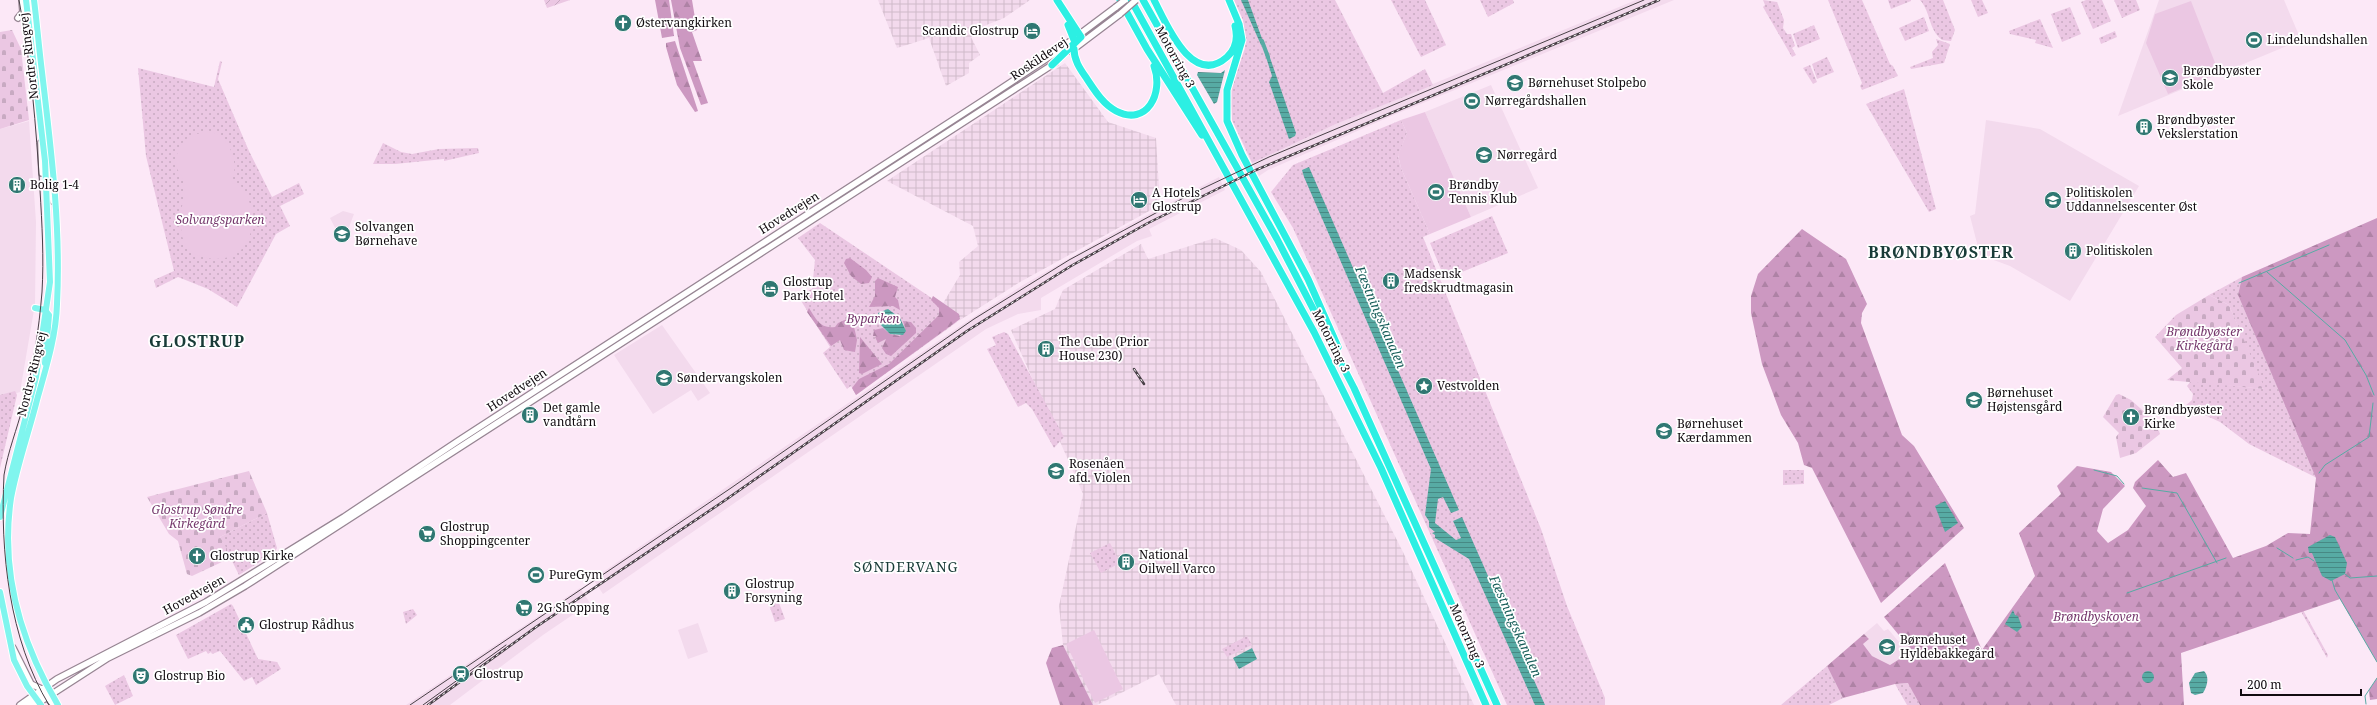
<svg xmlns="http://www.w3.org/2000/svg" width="2377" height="705" viewBox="0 0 2377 705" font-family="'Noto Serif',serif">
<defs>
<pattern id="industrial-grid" width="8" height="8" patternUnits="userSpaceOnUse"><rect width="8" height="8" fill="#f3daed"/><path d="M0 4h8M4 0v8" fill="none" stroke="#cfbaca"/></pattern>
<pattern id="grass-dots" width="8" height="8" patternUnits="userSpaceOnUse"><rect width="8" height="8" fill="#ebc7e3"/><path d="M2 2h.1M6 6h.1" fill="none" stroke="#c8aac2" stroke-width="1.8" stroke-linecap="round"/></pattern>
<pattern id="forest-firs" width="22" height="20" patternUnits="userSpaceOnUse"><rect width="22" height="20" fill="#cc98c1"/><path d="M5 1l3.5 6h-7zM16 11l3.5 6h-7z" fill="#ae82a5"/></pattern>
<pattern id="cemetery-stones" width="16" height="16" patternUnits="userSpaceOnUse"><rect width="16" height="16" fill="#ebc7e3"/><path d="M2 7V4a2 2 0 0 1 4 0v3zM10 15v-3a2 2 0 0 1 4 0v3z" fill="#c8aac2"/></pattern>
<pattern id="garden-furrows" width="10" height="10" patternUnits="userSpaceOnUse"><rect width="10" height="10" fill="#ebc7e3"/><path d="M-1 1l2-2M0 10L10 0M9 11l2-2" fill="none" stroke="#c8aac2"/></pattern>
<pattern id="water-rules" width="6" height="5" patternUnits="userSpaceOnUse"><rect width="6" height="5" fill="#57aba4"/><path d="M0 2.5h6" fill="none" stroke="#478984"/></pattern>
</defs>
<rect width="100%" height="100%" fill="#fce8f7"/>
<path fill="#f3daed" d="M1636 0H1674L1396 114 1268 170 1259 176 1252 163 1336 124Z
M2159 0H2284L2301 40 2118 116Z
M1491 85 1538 188 1471 217 1425 112Z
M1986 120 2040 129 2139 186 2070 301 2010 266 1980 255 1970 216 1975 214Z
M29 121 36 222 35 304 20 392 5 397 0 431V129Z
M1219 177 1225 190 1149 229 1152 236 1137 241 1041 298V310L1018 314 986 329 603 594 593 579 963 324 1023 285 1117 231Z
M343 211 354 214 343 243 330 218Z
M662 325 710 393 698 401 691 390 653 414 614 355Z
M580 588 590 603 543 635 450 705H406Z
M698 623 708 652 688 659 678 630Z
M1877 623 1884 631 1888 629 1899 642 1904 639 1912 651 1890 665 1872 656 1863 644 1869 639 1864 634Z"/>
<path fill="url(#industrial-grid)" d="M878 0H1030L1004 18 984 26 971 37 980 55 969 63V73L946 86 929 38 897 48Z
M1065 63 1108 122 1156 138 1160 205 1020 282 957 322 942 305 960 275 959 262 978 246 973 226 887 181Z
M1215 238 1241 250 1261 272 1403 552 1474 705H1176L1159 674 1097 705H1093L1063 645 1059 606 1083 494 1011 330 1055 309 1063 290 1141 244 1148 259Z"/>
<path fill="url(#grass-dots)" d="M1234 0H1335L1383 93 1425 69 1433 85 1336 124 1252 163 1232 120 1230 91 1245 48 1243 20Z
M1391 0H1425L1446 45 1421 57Z
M1480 0H1513L1514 3 1488 17Z
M1763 0 1777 2 1784 20 1783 28 1787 34H1791L1795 46 1792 48 1796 55 1792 57 1763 7 1765 5Z
M1828 0H1862L1890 64 1893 66 1898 76 1862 90 1860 86 1862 83Z
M1888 0H1911V1L1891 9Z
M1920 0H1943L1955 30 1951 41 1942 40C1928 29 1931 12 1920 0Z
M1971 0H1982L1988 13 1978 17Z
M2086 0H2102L2111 21 2093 29 2081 2Z
M2114 0H2136L2140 10 2122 18Z
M2070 7 2081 34 2062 42 2051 14Z
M1924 17 1929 31 1905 41 1899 28Z
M2040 19 2053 48 2035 43 2036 40 2010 34 2009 31Z
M1814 25 1820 39 1798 48 1793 34Z
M2115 31 2117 37 2101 44 2099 38Z
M1936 39 1950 44 1944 63 1911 69 1910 67 1933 58 1932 52 1938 45Z
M1827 57 1834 72 1817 79 1812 64Z
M220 61 222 62 218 79 249 151 272 197 299 183 304 194 280 206 290 226 276 234 237 307 208 289 178 277 156 288 154 280 174 271 146 156 138 68 214 87Z
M1810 65 1817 82 1813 84 1803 68Z
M1904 89 1936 209 1929 212 1866 104Z
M1401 120 1407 133 1398 156 1401 168 1430 234 1423 237 1541 529 1567 606 1605 698V705H1507L1293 228 1271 192 1293 165Z
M383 143 401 152 412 154 439 149 478 148 479 153 444 161V159L395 164H373Z
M1492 216 1508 253 1445 279 1430 243Z
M820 223 942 305 957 322 856 395 851 386 847 389 823 353 830 347 798 296 812 289 815 260 798 238Z
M2242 277 2238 295 2317 478 2249 444 2220 422 2185 406 2192 400 2193 394 2187 386 2191 381 2264 389 2229 305 2209 295Z
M1004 332 1008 334 1064 437 1054 448 1032 409 1026 403 1018 407 987 349 996 345 992 337Z
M15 391 17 395 0 468V395Z
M1783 470H1804V484L1783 485Z
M267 513 277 548 275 552 239 575 220 537Z
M1110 543 1120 563 1101 573 1090 553Z
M2285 583H2288L2328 655 2327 658Z
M776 595 785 619 775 622 767 599Z
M231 604 233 606 258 659 277 662 281 669 256 685 252 677 244 681 220 651 212 654 211 652 208 654 206 651 188 659 176 635Z
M413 609 417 615 406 624 403 612Z
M1247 636 1252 645 1227 657 1222 649Z
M1827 666 1843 698 1829 705H1781Z
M124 675 133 696 115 705 105 686Z
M1909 683 1920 705H1907L1895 684Z"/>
<path fill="url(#forest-firs)" d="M655 0H669L674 36 662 38Z
M671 0H692L697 30 692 32 702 61H693L708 103 701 105 680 48Z
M675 41 698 111 695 112 677 85 666 47V43Z
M2377 218V662L2340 599 2181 653 2184 705H1920L1908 683 1895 684 1843 698 1827 666 1864 634 1869 639 1863 644 1872 656 1890 665 1912 651 1884 617 1945 563 1982 650 2035 576 2019 533 2061 494 2057 486 2077 466 2111 472 2125 486 2103 509 2097 531 2108 543 2128 530 2146 506 2133 488 2135 482 2158 460 2173 477 2186 473 2233 558 2266 546 2288 533 2310 534 2316 478 2238 295 2242 277Z
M1802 229 1846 259 1867 304 1862 313 1861 323 1902 435 1914 446 1964 528 1881 603 1812 468 1804 465 1798 443 1781 415 1762 364 1751 313V296L1758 274Z
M850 258 866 270 872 277 869 283 861 284 851 276 844 263 846 259Z
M878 278 898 287 895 297 898 300 900 310 893 306 869 307 875 296V281Z
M933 296 959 314 960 319 856 395 852 388 859 379 889 364 939 315V308L931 300Z
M809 308C816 319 820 329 835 327L838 323 849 318 853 322 857 340 855 352 844 350 840 340 831 346 807 312Z
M903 321 911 322 916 328V333L891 356 886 354 882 348 886 339 878 343 875 337 877 336H873L874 330 883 328 890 334 900 336 905 328Z
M860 337 882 364 862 374 859 373Z
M1063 645 1093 705H1060L1046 663 1052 648Z
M2377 678V699L2370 700 2369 690Z"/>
<path fill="url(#cemetery-stones)" d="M12 30 21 49 29 120 0 129V32Z
M2209 295 2229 305 2265 389 2167 380 2182 368 2155 337 2176 315Z
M2119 394 2131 400 2150 417 2148 419 2159 431 2160 434 2136 453 2120 458 2116 437 2119 433 2103 417 2116 395Z
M249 471 267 513 220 537 227 549V559L224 561 192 576 187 574 178 541 169 534 147 497Z"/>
<path fill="url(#garden-furrows)" d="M544 0H570L547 8Z"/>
<path fill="#ebc7e3" d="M2191 1 2219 73 2168 94 2146 43 2155 14Z
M1425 112 1471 217 1430 234 1401 168 1398 155 1407 133 1401 120Z
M212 132C231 139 240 164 231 183L239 184C255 201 258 235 240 251 224 264 193 261 184 242 180 232 180 216 182 206 183 202 186 198 185 195 184 189 184 182 182 177 180 172 176 169 175 163 180 139 188 133 212 132Z
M1094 630 1123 689 1095 703 1066 644Z"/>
<path fill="url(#water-rules)" d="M1241 0H1248L1264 44 1261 45Z
M1268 52 1296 133 1295 136 1289 139 1269 82 1272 76 1265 54Z
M1225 70 1217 102 1214 104 1197 75 1198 72 1221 73Z
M1309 167 1459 510 1451 513 1443 497 1438 499 1435 523 1456 540 1461 538 1453 521 1462 517 1545 705H1535L1469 559 1435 538V535L1432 533 1435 532 1429 527V521L1425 515 1431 469 1304 177 1302 170Z
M888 309 900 318 906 331 903 335 890 334 880 324 878 313Z
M1945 501 1958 523 1945 532 1935 506Z
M2330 535 2335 537 2347 563 2345 574 2331 581 2322 576 2312 553H2309L2308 547Z
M2013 610 2015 615 2018 616 2022 627 2017 632 2005 624Z
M1252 648 1257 659 1239 669 1233 658Z
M2142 677a6 6 0 1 1 12 0a6 6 0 1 1-12 0Z
M2204 671C2210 677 2207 687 2203 693L2195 695 2191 693 2189 683 2195 673Z"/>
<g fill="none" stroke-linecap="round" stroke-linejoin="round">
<path stroke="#57aba4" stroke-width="1" d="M2267 272 2345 340 2366 375 2374 395
M2239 283 2329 245
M2094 470 2117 476 2124 484
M2319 473 2325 465 2369 437 2373 403
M2142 488 2177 493 2217 563
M2277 548 2293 558
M2296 560 2308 557 2314 561
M2345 574 2350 578 2377 576
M2332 580 2335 590 2377 662
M2127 593 2226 558
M2366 704 2365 696 2377 678"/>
<path stroke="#57aba4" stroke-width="4" d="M1262 41 1268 57"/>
<defs>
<path id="secondary" d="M18 18 23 12 22 0
M1071 51 1120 14
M41 143 42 173
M45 172 49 175 53 201
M13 648 31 684 52 694
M46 696 54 705
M20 705 57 679 206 602 344 517 458 441 987 98 1052 55 1116 7
M28 705 43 694 45 690
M35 705 108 658 199 613 245 586 1055 63"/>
<path id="primary" d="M34 0C37 24 39 48 42 72 51 149 61 226 57 304 56 337 46 368 37 400 29 432 17 465 11 498 0 573 20 641 58 705
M35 308 45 310 49 315 45 363
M0 517 36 377 50 282 45 161 26 0
M0 592 14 660 27 686 41 705"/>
<path id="highway" d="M1120 0 1147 49 1202 135
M1131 0 1314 332 1381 468 1486 705
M1143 0 1277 239 1354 388 1497 705
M1154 0C1166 23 1192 88 1227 57 1236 49 1238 38 1235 26
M1229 0 1239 24 1242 40 1227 90V121L1242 155 1308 279 1338 347
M1068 25 1074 40
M1074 49C1074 61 1081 70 1087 79 1095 91 1103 104 1116 111 1147 127 1164 93 1154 66
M1052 65 1081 37 1057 0"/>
</defs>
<use href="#secondary" stroke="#978593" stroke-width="8"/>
<use href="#primary" stroke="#fff" stroke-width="8"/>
<use href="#highway" stroke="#fff" stroke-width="9"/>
<use href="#secondary" stroke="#fff" stroke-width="5.5"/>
<use href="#primary" stroke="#80f5ee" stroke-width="6"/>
<use href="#highway" stroke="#2cefe3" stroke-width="7"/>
<path stroke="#494047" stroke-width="1" d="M19 0C31 63 36 126 40 190 42 224 44 258 42 292 39 329 33 369 23 406 17 429 8 451 4 475 0 552 9 639 49 705
M410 705 731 488 974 319 1069 260 1189 195 1269 157 1644 0
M423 705 506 645"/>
<defs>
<path id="rail" d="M1134 369 1144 384
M428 705 536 627 724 501 967 331 1071 266 1148 223 1256 170 1659 0"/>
</defs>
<use href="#rail" stroke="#494047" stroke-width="2.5"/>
<use href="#rail" stroke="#fff" stroke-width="1" stroke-dasharray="3" stroke-linecap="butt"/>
<defs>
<path id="secondary-bridge" d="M1116 7 1125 0
M1120 14 1136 0"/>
</defs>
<use href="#secondary-bridge" stroke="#978593" stroke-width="8" stroke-linecap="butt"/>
<use href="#secondary-bridge" stroke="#fff" stroke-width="5.5"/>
</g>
<defs>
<symbol id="church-disc" viewBox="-11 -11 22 22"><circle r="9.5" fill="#2f7772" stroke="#fff"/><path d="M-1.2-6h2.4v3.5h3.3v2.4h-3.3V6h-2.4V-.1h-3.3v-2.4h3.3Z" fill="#fff"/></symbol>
<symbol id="hotel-disc" viewBox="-11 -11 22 22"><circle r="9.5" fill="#2f7772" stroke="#fff"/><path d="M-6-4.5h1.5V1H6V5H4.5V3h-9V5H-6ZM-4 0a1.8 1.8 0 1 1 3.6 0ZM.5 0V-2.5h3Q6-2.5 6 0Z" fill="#fff"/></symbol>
<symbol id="stadium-disc" viewBox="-11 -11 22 22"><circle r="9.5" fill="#2f7772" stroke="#fff"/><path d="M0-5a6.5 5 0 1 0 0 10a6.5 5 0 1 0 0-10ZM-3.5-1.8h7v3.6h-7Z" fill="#fff"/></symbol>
<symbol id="school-disc" viewBox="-11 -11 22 22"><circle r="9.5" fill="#2f7772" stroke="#fff"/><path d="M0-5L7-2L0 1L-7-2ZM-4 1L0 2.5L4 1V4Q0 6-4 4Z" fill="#fff"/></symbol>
<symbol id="building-disc" viewBox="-11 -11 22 22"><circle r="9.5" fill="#2f7772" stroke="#fff"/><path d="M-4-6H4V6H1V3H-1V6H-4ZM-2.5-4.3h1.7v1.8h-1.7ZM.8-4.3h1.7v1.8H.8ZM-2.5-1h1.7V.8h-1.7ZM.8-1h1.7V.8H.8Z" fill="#fff"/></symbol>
<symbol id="university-disc" viewBox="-11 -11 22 22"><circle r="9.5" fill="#2f7772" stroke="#fff"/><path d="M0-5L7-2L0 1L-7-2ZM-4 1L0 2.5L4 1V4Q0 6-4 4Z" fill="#fff"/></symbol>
<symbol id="sight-disc" viewBox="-11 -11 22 22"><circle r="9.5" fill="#2f7772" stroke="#fff"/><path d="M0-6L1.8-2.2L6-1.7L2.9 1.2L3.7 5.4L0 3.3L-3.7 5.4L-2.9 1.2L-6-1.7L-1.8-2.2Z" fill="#fff"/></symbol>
<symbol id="supermarket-disc" viewBox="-11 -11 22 22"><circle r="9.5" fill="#2f7772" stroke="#fff"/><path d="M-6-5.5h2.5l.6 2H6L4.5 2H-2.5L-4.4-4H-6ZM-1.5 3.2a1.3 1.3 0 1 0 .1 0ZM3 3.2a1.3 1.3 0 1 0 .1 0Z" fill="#fff"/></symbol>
<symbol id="civic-disc" viewBox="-11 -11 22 22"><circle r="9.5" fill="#2f7772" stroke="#fff"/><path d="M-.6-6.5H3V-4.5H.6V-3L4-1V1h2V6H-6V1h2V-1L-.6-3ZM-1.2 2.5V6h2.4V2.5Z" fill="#fff"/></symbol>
<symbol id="station-disc" viewBox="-11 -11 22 22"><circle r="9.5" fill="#2f7772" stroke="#fff"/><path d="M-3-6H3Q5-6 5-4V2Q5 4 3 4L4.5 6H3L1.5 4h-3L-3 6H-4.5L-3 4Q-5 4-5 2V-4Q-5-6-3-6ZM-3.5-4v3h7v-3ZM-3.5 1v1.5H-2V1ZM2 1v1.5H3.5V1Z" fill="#fff"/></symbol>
<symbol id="theatre-disc" viewBox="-11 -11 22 22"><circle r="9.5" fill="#2f7772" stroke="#fff"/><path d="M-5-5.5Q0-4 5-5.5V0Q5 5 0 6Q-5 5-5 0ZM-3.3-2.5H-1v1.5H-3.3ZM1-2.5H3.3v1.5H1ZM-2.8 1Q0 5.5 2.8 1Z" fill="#fff"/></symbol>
</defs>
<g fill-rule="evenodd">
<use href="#church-disc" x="613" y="13" width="20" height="20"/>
<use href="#hotel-disc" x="1022" y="21" width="20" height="20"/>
<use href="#stadium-disc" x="2244" y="30" width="20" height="20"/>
<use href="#school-disc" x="2160" y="68" width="20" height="20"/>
<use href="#school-disc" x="1505" y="73" width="20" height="20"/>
<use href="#stadium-disc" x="1462" y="91" width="20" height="20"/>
<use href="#building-disc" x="2134" y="117" width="20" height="20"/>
<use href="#school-disc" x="1474" y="145" width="20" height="20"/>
<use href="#building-disc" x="7" y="175" width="20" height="20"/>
<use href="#stadium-disc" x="1426" y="182" width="20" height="20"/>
<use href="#hotel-disc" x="1129" y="190" width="20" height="20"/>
<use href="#university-disc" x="2043" y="190" width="20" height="20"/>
<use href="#school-disc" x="332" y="224" width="20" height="20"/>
<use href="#building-disc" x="2063" y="241" width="20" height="20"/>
<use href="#building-disc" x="1381" y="271" width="20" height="20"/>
<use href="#hotel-disc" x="760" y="279" width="20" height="20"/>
<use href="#building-disc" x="1036" y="339" width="20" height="20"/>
<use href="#school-disc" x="654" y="368" width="20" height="20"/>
<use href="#sight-disc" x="1414" y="376" width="20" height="20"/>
<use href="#school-disc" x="1964" y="390" width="20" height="20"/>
<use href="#building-disc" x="520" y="405" width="20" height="20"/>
<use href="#church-disc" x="2121" y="407" width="20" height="20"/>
<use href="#school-disc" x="1654" y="421" width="20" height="20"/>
<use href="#school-disc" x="1046" y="461" width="20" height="20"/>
<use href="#supermarket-disc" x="417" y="524" width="20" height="20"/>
<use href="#church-disc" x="187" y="546" width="20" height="20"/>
<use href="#building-disc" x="1116" y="552" width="20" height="20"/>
<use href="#stadium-disc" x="526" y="565" width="20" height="20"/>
<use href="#building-disc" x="722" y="581" width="20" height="20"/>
<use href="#supermarket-disc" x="514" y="598" width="20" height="20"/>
<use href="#civic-disc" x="236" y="615" width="20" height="20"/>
<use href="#school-disc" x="1877" y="637" width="20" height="20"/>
<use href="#station-disc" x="451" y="664" width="20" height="20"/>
<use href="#theatre-disc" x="131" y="666" width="20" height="20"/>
</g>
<g text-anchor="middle" stroke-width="3.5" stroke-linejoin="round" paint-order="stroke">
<g font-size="12" fill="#110b10" stroke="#fff" text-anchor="start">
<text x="636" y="27">Østervangkirken</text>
<text x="1019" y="35" text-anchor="end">Scandic Glostrup</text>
<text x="2267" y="44">Lindelundshallen</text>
<text x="2183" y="75">Brøndbyøster<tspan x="2183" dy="14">Skole</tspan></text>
<text x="1528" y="87">Børnehuset Stolpebo</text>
<text x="1485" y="105">Nørregårdshallen</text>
<text x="2157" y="124">Brøndbyøster<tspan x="2157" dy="14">Vekslerstation</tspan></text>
<text x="1497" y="159">Nørregård</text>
<text x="30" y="189">Bolig 1-4</text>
<text x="1449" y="189">Brøndby<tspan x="1449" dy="14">Tennis Klub</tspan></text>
<text x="1152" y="197">A Hotels<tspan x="1152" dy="14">Glostrup</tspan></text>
<text x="2066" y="197">Politiskolen<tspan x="2066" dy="14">Uddannelsescenter Øst</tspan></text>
<text x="355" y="231">Solvangen<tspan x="355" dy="14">Børnehave</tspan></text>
<text x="2086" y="255">Politiskolen</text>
<text x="1404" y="278">Madsensk<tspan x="1404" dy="14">fredskrudtmagasin</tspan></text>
<text x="783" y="286">Glostrup<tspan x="783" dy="14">Park Hotel</tspan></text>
<text x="1059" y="346">The Cube (Prior<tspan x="1059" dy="14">House 230)</tspan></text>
<text x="677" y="382">Søndervangskolen</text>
<text x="1437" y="390">Vestvolden</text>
<text x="1987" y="397">Børnehuset<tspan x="1987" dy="14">Højstensgård</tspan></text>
<text x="543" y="412">Det gamle<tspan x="543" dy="14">vandtårn</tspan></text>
<text x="2144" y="414">Brøndbyøster<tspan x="2144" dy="14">Kirke</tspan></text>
<text x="1677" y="428">Børnehuset<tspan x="1677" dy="14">Kærdammen</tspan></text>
<text x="1069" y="468">Rosenåen<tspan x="1069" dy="14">afd. Violen</tspan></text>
<text x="440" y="531">Glostrup<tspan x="440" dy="14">Shoppingcenter</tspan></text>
<text x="1139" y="559">National<tspan x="1139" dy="14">Oilwell Varco</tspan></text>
<text x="210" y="560">Glostrup Kirke</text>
<text x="549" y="579">PureGym</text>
<text x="745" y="588">Glostrup<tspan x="745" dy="14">Forsyning</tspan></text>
<text x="537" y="612">2G Shopping</text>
<text x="259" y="629">Glostrup Rådhus</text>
<text x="1900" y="644">Børnehuset<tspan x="1900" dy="14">Hyldebakkegård</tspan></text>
<text x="474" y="678">Glostrup</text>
<text x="154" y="680">Glostrup Bio</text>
</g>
<g font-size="12" fill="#110b10" stroke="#fff">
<text transform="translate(29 56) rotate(-97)" y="4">Nordre Ringvej</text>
<text transform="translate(1175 57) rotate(61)" y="4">Motorring 3</text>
<text transform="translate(1039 59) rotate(-34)" y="4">Roskildevej</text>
<text transform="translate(789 213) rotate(-32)" y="4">Hovedvejen</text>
<text transform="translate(1331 341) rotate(63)" y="4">Motorring 3</text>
<text transform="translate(32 374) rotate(-76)" y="4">Nordre Ringvej</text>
<text transform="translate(517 390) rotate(-33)" y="4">Hovedvejen</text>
<text transform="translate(194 595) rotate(-29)" y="4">Hovedvejen</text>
<text transform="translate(1467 636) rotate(66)" y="4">Motorring 3</text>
</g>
<g font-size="12" font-style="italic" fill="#76386d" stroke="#fff">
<text x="220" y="224">Solvangsparken</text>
<text x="873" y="323">Byparken</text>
<text x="2204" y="336">Brøndbyøster<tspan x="2204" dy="14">Kirkegård</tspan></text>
<text x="197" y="514">Glostrup Søndre<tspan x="197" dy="14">Kirkegård</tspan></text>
<text x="2096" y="621">Brøndbyskoven</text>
</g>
<g font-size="13" font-style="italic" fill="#175d59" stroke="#fff">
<text transform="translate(1381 317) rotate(67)" y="5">Fæstningskanalen</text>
<text transform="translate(1516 626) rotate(66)" y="5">Fæstningskanalen</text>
</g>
<g font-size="14" letter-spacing="1" fill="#193b38" stroke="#fff">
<text x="906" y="572">SØNDERVANG</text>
</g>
<g font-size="16" font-weight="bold" letter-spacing="1" fill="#193b38" stroke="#fff">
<text x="1941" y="258">BRØNDBYØSTER</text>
<text x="197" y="347">GLOSTRUP</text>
</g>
</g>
<path d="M2241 689v6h120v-6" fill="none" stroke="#110b10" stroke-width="2"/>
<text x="2247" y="689" font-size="12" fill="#110b10" stroke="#ffffff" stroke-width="3" paint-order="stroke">200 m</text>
</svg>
